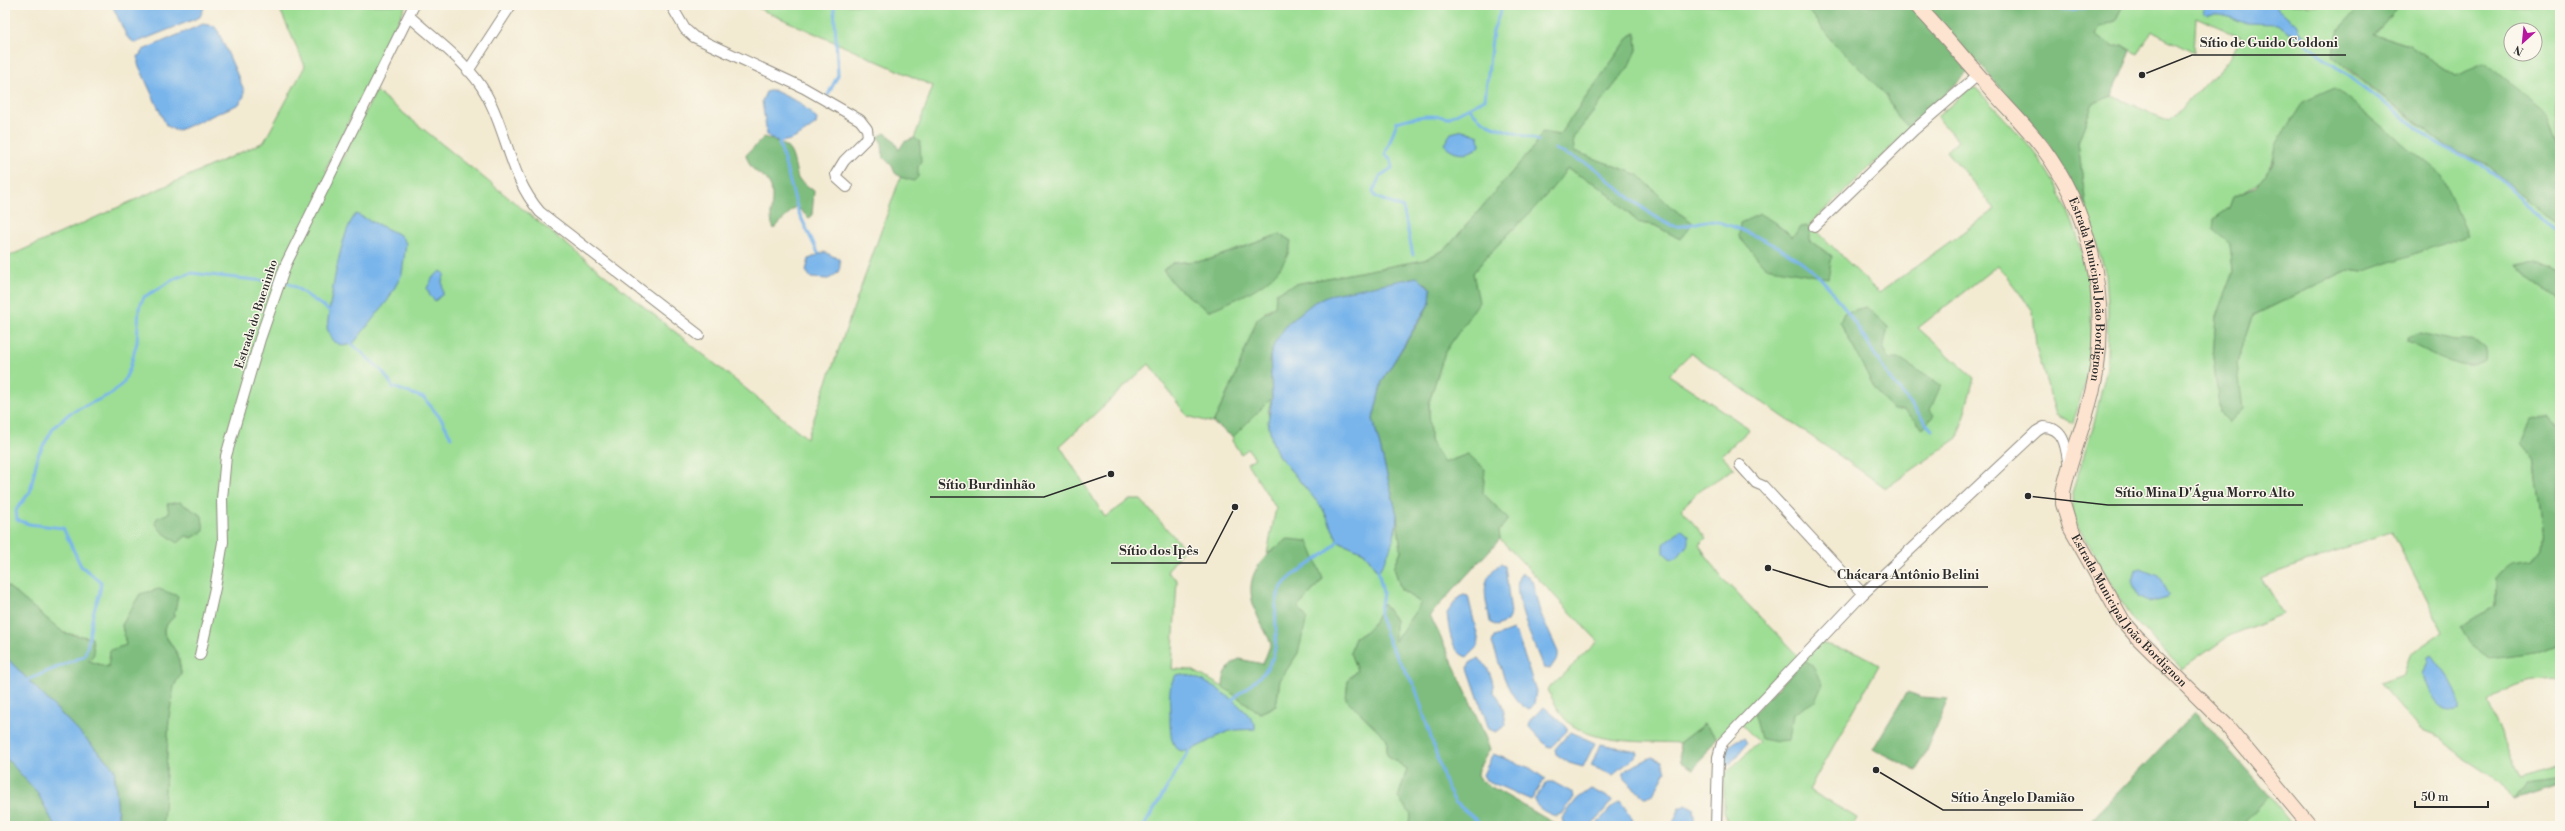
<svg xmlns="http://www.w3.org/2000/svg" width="2565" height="831" viewBox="0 0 2565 831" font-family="'Libre Bodoni',serif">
<rect width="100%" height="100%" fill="#fbf7ec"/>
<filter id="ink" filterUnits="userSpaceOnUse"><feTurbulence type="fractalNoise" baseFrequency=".025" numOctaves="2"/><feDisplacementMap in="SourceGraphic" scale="8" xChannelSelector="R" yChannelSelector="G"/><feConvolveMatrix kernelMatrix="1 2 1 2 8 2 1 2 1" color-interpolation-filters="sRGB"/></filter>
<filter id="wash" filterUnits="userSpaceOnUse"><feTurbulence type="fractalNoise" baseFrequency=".012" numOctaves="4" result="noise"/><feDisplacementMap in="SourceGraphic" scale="16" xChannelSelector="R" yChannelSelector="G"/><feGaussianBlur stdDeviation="0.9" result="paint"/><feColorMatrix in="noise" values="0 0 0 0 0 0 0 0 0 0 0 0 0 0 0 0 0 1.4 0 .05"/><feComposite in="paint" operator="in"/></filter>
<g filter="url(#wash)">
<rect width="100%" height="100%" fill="#f3ead2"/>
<path fill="#9dde94" stroke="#648460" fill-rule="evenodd" d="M278 5H406L325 170 334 175 376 91 807 438 933 86 751 5H1804L1832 41 1887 96 1895 113 1910 129 1810 224 1879 293 1995 209 1947 151 1958 141 1937 117 1969 89 1976 88C1991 105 2008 121 2023 139 2076 200 2100 285 2088 365 2086 385 2078 404 2073 423L2056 415 2036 347 2033 311 1998 265 1918 328 1974 378 1958 438 1886 488 1691 353 1669 375 1750 429 1722 455 1734 468 1697 493 1681 509 1706 538 1699 545 1721 577 1798 656 1717 738 1704 724 1679 743C1646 741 1589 745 1565 719 1558 711 1553 699 1547 690L1598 641 1500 539 1499 531 1508 519 1483 493 1468 454 1444 463 1430 441 1429 402 1445 352 1478 302 1473 273C1502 236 1541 207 1567 168L1601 187 1639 223 1654 225 1680 239 1693 223 1671 207 1639 175 1574 151 1573 138 1630 65 1637 50 1635 33 1630 36 1559 135 1542 133 1536 144 1446 249 1424 260 1295 284 1275 306 1266 311 1213 423 1187 416 1149 364 1060 446 1105 517 1130 500H1141L1184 548 1167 572 1177 580 1172 669 1192 670 1223 687 1260 713 1276 706 1280 680 1298 653V607L1323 579 1288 539 1267 554 1276 508 1247 463 1255 458 1248 449 1241 454 1232 441 1233 437 1272 398 1268 412 1278 455 1323 509 1338 541 1364 552 1378 572 1396 531 1397 515 1401 551 1394 567 1401 590 1421 603 1395 642 1383 604C1376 619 1372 631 1355 637L1350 653 1357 670 1348 680 1346 699 1387 739V755L1407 769 1398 798 1411 814 1408 826H163L169 717 174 686 181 673 178 655 164 633V628L174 616 140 594 122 625 126 645 109 667 89 661 92 638 64 633 5 584V258L264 142 305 66ZM1774 222 1792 237 1810 241 1832 256 1740 223ZM1280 234 1291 241 1175 286 1163 270 1173 263 1208 260ZM1866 307 1888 327 1883 349 1923 428 1903 410 1844 313Z
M2123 5H2361L2339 29 2345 68 2448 147 2489 165 2546 218 2560 227V276L2537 265 2517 264 2529 280 2560 302V428L2550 415 2534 458 2544 528 2542 547 2533 559 2496 579V606L2536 652 2560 642V679C2527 681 2515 681 2488 702L2520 779 2560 766V780L2525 786 2514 800 2502 783 2465 759 2440 737 2420 729 2380 683 2403 675 2410 655 2443 632 2392 531 2261 578 2283 614 2229 636 2182 669 2130 616 2077 525 2073 513 2072 493 2093 427 2107 367 2108 303 2106 275 2086 207 2078 142 2093 103 2112 96 2169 121 2231 57 2241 37 2196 17 2194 53 2151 31 2138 54 2123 45 2113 47 2096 34 2099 27 2115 21ZM2276 145 2362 272 2348 270 2252 316 2237 363 2238 378 2220 413 2213 358 2216 316 2233 272 2230 244 2214 219 2229 208 2233 197C2261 185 2272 176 2276 145Z
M2400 5H2560V142L2549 114 2455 76 2409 45 2374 34ZM2511 30H2535V54H2511Z
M1820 643 1858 653 1879 665 1809 790 1857 818 1853 826H1729L1724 811V775L1759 742 1742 725Z
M2270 796 2294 826H2241Z"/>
<path fill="#7ebd7e" stroke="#547454" d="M1804 5H2123L2115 21 2100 27 2096 34 2113 47 2123 45 2131 51 2112 96 2093 103 2078 142 2086 207 2050 146 1978 62 1910 129 1895 113 1887 96 1832 41Z
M2361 5H2400L2374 34 2409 45 2455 76 2486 63 2549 114 2560 142V227L2546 218 2489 165 2448 147 2332 56 2339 29Z
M1636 33 1637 50 1630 65 1573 138 1574 151 1639 175 1671 207 1693 223 1680 239 1654 225 1639 223 1601 187 1567 169C1541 207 1502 236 1473 273L1479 302 1445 352 1429 402 1430 441 1444 463 1468 454 1485 469 1483 493 1508 519 1499 531 1500 539 1430 615C1451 659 1472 703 1490 749L1478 769 1477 775 1481 781 1559 826H1408L1411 814 1398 798 1407 769 1387 755V739L1346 699 1348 680 1357 670 1350 653 1355 637C1372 631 1376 618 1383 603L1395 620V641L1421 603 1401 590 1394 567 1401 551 1397 515 1373 419 1382 381 1422 317 1430 302 1431 289 1426 283 1270 356 1272 398 1233 437 1213 423 1232 384 1257 319 1275 306 1276 293 1295 284 1424 260 1446 249 1536 144 1542 132 1559 135 1630 36Z
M2335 88 2441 175 2468 235 2362 272 2348 270 2252 316 2237 363 2243 409 2230 423 2220 413 2213 358 2216 316 2233 272 2230 244 2213 230 2214 219 2229 208 2233 197 2255 188 2273 164 2276 145 2303 102Z
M885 133 892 138 899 150 904 142 914 138 920 142 921 163 918 166V177L914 181 900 177 895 173 892 166 883 157 882 143 878 137Z
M764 137C794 147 791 149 798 179L814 191 812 216 809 218 796 206 774 229C766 214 777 198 769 183 762 171 753 177 746 155Z
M1760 214 1774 222 1792 237 1801 227 1807 226 1810 229V241L1832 256 1828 278 1765 267 1739 237 1740 223Z
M1280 234 1291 241C1287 280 1240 298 1208 311L1175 286 1163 270 1173 263 1208 260Z
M2517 264 2537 265 2560 276V302L2529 280Z
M1866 307 1888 327 1883 349 1889 359H1899L1941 385 1930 410 1934 415 1923 428 1903 410H1893L1875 389 1840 322 1844 313Z
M2421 333 2454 341 2472 340 2485 348 2484 359C2481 361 2477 364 2473 365 2456 367 2423 350 2408 342V338Z
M2550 415 2560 428V642L2536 652 2489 658 2470 644 2461 627 2496 606V579L2511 562 2533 559 2542 547 2544 528 2534 458 2522 443 2532 419Z
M180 502 202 516 204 531 192 538 186 536 178 543 162 532 155 523 157 518 169 513 167 504Z
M1288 539 1308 541 1323 579 1298 607 1307 618 1298 653 1280 680 1276 706 1260 713 1223 687C1223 674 1228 666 1239 659L1263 664 1271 643C1266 632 1259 621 1255 610 1242 575 1262 557 1288 539Z
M5 584 64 633 92 638 94 654 89 661 108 667 110 650 126 645 122 625 140 594 159 589 178 596 174 616 164 628V634L178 655 181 673 174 686 169 717 163 826H119L114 768 5 656Z
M1804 661 1813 666 1823 684 1815 701 1793 714 1789 741 1777 742 1761 739 1754 712Z
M1907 692 1922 697 1948 699 1917 771 1873 749Z
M2195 712 2270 796 2241 826H2086Z
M1704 724 1717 738C1707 748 1704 760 1693 769L1681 762 1679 743Z
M5 757 37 792 55 826H5Z
M2560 780V785L2514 800 2525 785Z"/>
<path fill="#79b5eb" stroke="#52708b" d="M112 5H205L200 17 135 43 127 37Z
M2206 5H2274L2296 24 2299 31 2305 35 2300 39 2277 24 2245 23 2232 18 2215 14 2207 15 2204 12Z
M203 24 214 26 218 31 244 90V96L239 104 179 130H174L166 125 138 64V57L143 50Z
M773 90 800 103 817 119 816 124C801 135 783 150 767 135L762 101 766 92Z
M1463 130 1479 136 1480 145C1471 156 1453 155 1444 144L1451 133Z
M356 214 400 235 406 243 402 274 388 300 353 344 343 346 332 341 327 328C330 303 340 231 356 214Z
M824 252 839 259C842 269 838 275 828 279L811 278 806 271 809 259Z
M441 271 445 274 442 281 443 294 435 301 430 296 427 288 433 277Z
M1417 277 1431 289 1430 302 1382 381 1373 419 1397 515C1396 537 1390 553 1378 572L1364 552 1338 541 1323 509 1278 455 1272 441 1268 422 1272 398 1270 356 1275 342 1288 323 1313 303 1333 294Z
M1681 529 1689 536V543L1677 558 1671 559 1664 553V544Z
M1500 564 1505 566 1511 613 1507 621 1497 626 1490 622C1486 597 1478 581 1500 564Z
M2141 568 2158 575 2169 594 2168 597 2149 602 2138 597 2132 581 2135 570Z
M1521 573 1528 576 1532 581 1540 612 1558 652V657L1550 669 1544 668 1541 662C1534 644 1508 588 1521 573Z
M1464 595 1468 596 1479 642 1477 647 1467 657C1450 652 1449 628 1447 613L1459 597Z
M1513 630 1517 634 1536 691 1534 704 1530 709C1508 704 1500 662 1492 643L1494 637Z
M2432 655C2441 666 2462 695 2460 709 2438 717 2427 690 2423 674L2429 662V657Z
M5 656 114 768 119 826H55L37 792 5 757Z
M1478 658C1487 663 1495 682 1493 692 1502 697 1505 716 1506 725L1496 732 1489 729 1468 668 1470 663Z
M1182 674C1205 677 1243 704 1255 724V729C1246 730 1235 729 1227 732 1197 744 1169 775 1170 716 1170 702 1167 686 1176 675Z
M1544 707 1567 727V731L1551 747 1547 746 1529 727 1530 720Z
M1570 732 1595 743 1583 767 1569 763 1556 754 1555 749Z
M1744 738 1747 743 1730 764 1726 766C1717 755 1733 739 1744 738Z
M1600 744 1637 751 1638 754 1613 775 1591 766Z
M1493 754 1530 768 1544 778V780L1531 800 1486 780 1483 775Z
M1652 757 1662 761 1666 771 1652 796 1644 797 1624 779V773L1627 769Z
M1547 782H1553L1573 793 1574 797 1563 813 1556 816C1548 814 1536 808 1534 800Z
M1591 789 1612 799V801L1591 826H1567L1563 823 1562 818 1577 799Z
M1620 801 1633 819 1626 826H1595L1610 809Z
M1687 805 1693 808 1695 826H1671L1680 808Z"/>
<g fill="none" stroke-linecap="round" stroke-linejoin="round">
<path stroke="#79b5eb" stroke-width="3" d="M2049 5C2063 12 2081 10 2095 5
M2299 36 2320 55 2436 142C2454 154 2476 158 2493 172 2508 184 2519 197 2531 211 2539 220 2550 227 2560 234
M828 95 838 75 834 5
M1470 108C1485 131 1516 130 1539 141
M782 140 779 142 798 211 818 253
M1555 149C1567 156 1585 161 1596 169 1612 183 1654 221 1674 226 1686 228 1695 222 1707 221 1730 220 1792 253 1810 268 1842 296 1862 336 1885 371 1899 391 1916 411 1932 430
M1413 255 1403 208 1376 197 1373 192 1380 176 1392 168 1391 160 1385 155 1397 122C1413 117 1432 114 1448 118L1485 99 1493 31 1502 7 1500 5
M285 282 294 286 331 312
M351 343 383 372 393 387 424 398 442 420 451 437
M1378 570 1383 593 1379 615 1390 645 1415 687 1447 788 1455 802 1483 826
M25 681 84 656C90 644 89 632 92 619 94 605 101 597 101 582L81 566 63 528 29 524 17 520 16 510 30 492 38 455 54 427 70 413 111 394 123 383 130 368 137 342 139 308 144 297 176 278 191 273 275 282
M1231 702C1242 689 1258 682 1268 667 1284 641 1269 613 1280 590 1292 568 1329 559 1339 538
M1144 826 1190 749"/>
</g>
</g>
<g filter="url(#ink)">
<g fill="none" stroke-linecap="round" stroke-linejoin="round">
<defs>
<path id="minor" d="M671 5 685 29 694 37 804 88 860 120 867 129 868 137 844 161 836 174 837 178 847 187
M409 16C434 39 469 63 486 94 508 133 509 176 540 212L699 335
M468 71 511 5
M1814 227 1914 130 1978 75
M1740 465 1756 483 1763 486 1863 594
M200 655 215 588 223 542 222 499 226 456 260 339 286 264 414 5
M1716 826 1718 757 1722 743 1863 594 2037 431 2044 427C2066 428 2066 450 2069 467"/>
<g id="secondary">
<path id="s1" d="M1916 5C1941 30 1964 59 1988 86 2006 107 2026 126 2042 147 2089 210 2107 290 2097 367 2091 410 2072 450 2063 492V504L2070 527 2123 621 2137 637 2227 726 2310 826"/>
</g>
</defs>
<use href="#minor" stroke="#8f8a7e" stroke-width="12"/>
<use href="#secondary" stroke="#8f8a7e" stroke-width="16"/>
<use href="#minor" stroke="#fff" stroke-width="10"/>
<use href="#secondary" stroke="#fde4d0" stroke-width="14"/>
</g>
</g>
<g text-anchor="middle" stroke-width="3" stroke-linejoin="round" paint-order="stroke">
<g font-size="12" fill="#2b2b2b" stroke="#fbf7ec">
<text dy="4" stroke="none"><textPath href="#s1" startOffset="343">Estrada Municipal João Bordignon</textPath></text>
<text transform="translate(256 314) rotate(-72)" y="4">Estrada do Bueninho</text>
<text dy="4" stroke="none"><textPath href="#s1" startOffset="691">Estrada Municipal João Bordignon</textPath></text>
</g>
</g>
<path fill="none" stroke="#2b2b2b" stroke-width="1.5" d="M2142 75L2192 55H2346M1111 474L1044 497H930M2028 496L2108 505H2303M1235 507L1206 563H1111M1768 568L1829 587H1988M1876 770L1943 810H2083"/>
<g fill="#2b2b2b" stroke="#fbf7ec" stroke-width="1.5">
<circle cx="2142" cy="75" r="4"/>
<circle cx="1111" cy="474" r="4"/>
<circle cx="2028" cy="496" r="4"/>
<circle cx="1235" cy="507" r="4"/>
<circle cx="1768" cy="568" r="4"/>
<circle cx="1876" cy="770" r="4"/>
</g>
<g font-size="13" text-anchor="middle" font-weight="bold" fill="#2b2b2b" stroke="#fbf7ec" stroke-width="3" stroke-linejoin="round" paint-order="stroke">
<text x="2269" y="47">Sítio de Guido Goldoni</text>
<text x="987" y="489">Sítio Burdinhão</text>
<text x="2205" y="497">Sítio Mina D'Água Morro Alto</text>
<text x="1159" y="555">Sítio dos Ipês</text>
<text x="1908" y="579">Chácara Antônio Belini</text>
<text x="2013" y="802">Sítio Ângelo Damião</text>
</g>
<rect width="2565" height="831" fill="none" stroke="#fbf7ec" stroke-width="20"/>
<g transform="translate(2523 42) rotate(207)"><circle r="19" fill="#fbf7ec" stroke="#a8a59f"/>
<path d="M0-3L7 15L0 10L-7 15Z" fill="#b5179e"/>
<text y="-6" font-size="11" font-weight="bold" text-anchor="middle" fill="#2b2b2b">N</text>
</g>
<path d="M2415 801v6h73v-6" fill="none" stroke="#2b2b2b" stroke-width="2"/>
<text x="2421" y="801" font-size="12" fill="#2b2b2b" stroke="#fbf7ec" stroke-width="3" paint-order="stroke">50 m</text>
</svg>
